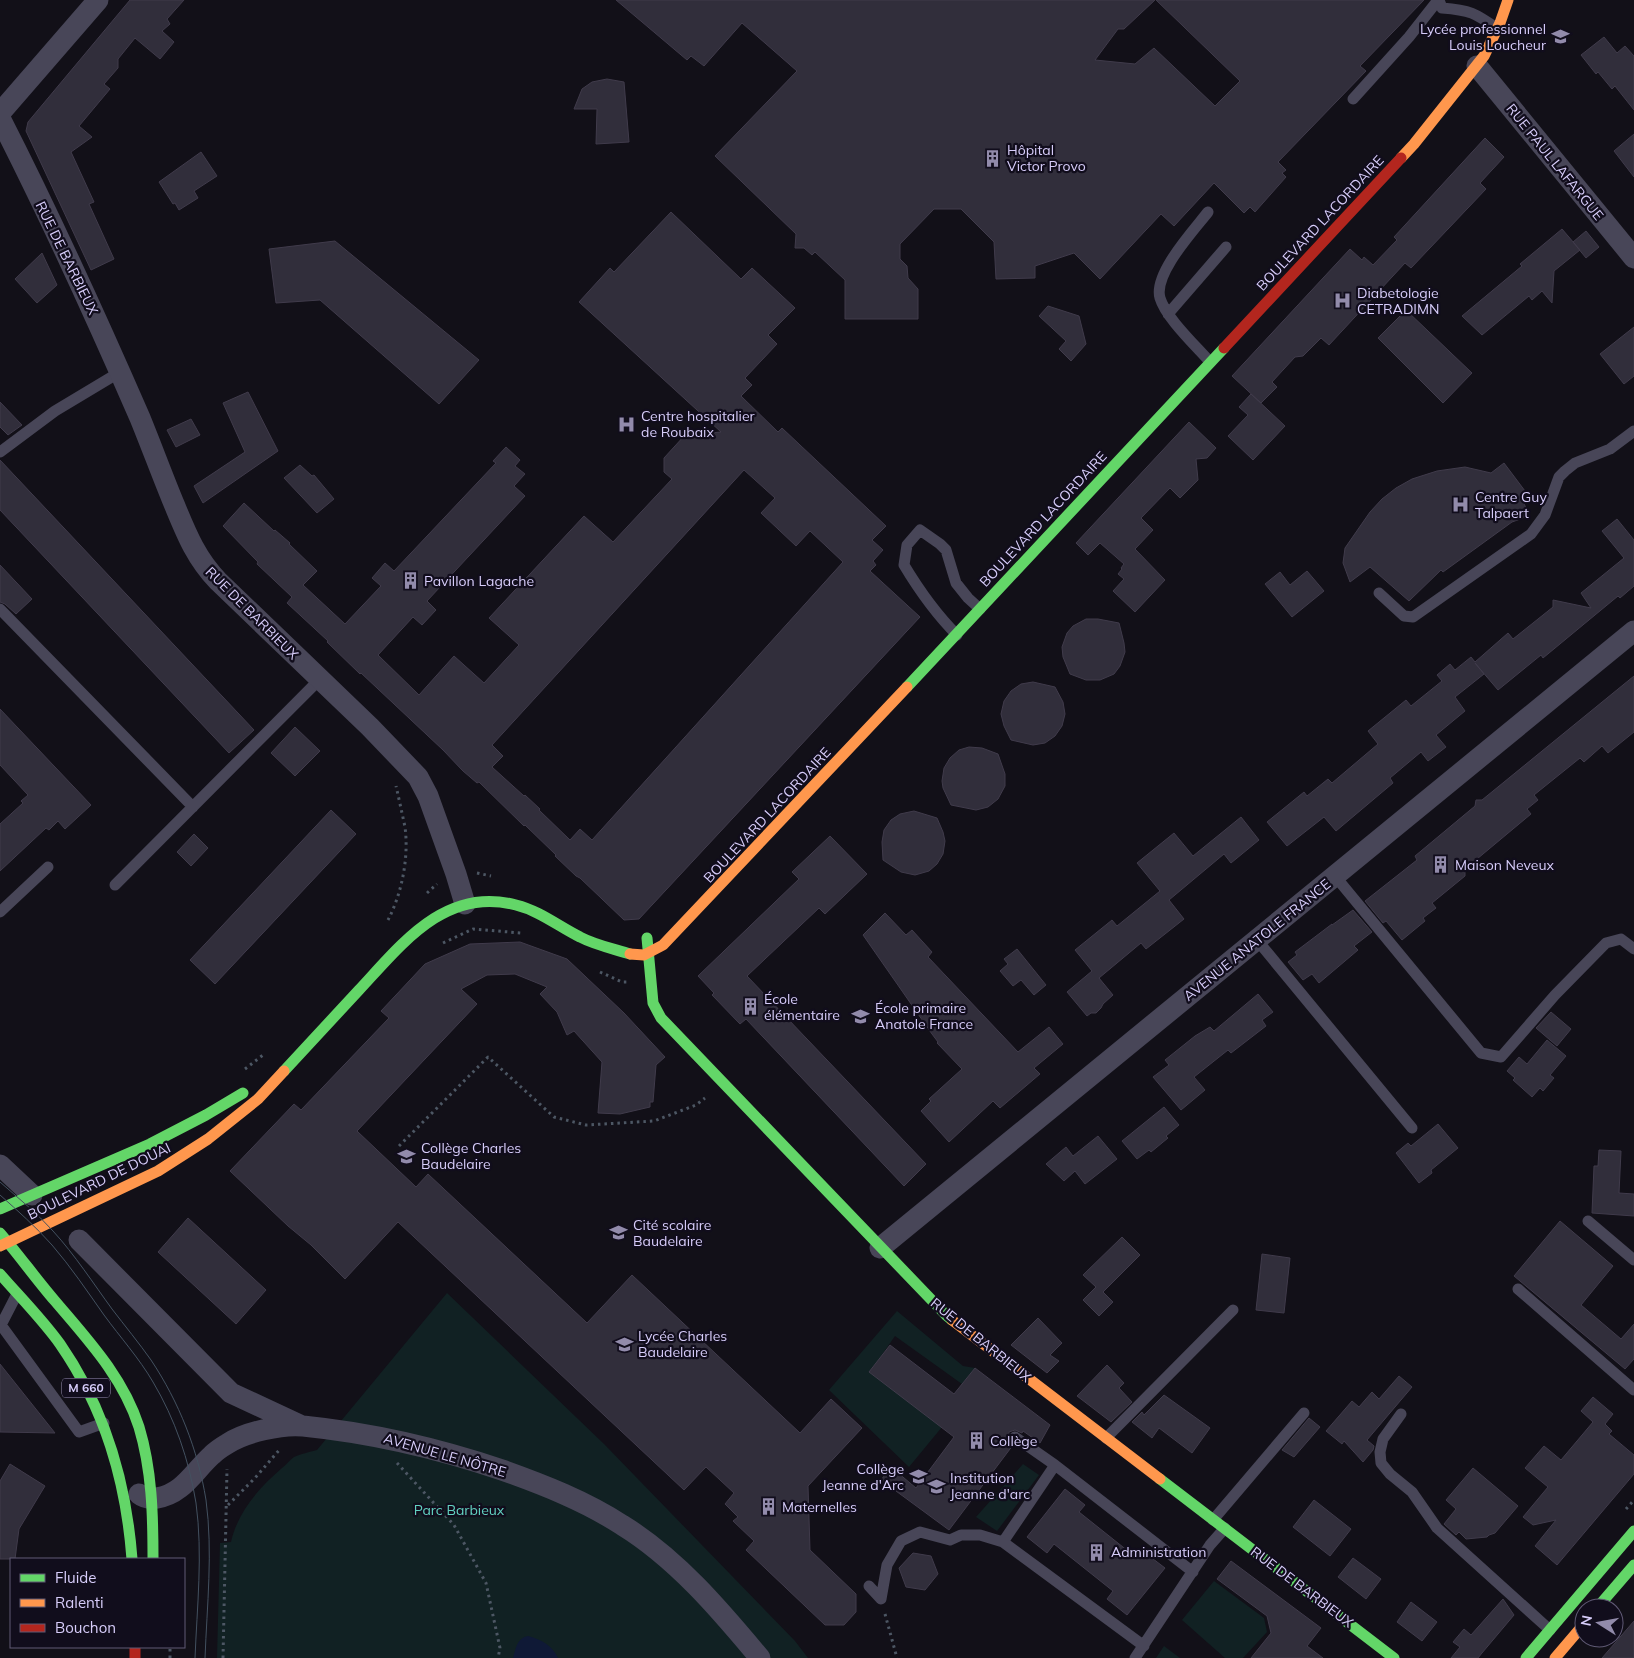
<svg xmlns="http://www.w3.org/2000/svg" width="1634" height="1658" viewBox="0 0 1634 1658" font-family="Mulish,sans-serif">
<rect width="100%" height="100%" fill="#121018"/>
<path fill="#112123" d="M447 1293 604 1444 795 1641 808 1658H217L220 1543 231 1542C238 1511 259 1488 282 1468 286 1465 290 1460 294 1457 300 1454 310 1452 317 1450Z
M897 1311 963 1366 975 1368 962 1384 895 1336 870 1372 942 1427 909 1467 829 1390Z
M1023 1464 1039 1475 997 1531 976 1517Z
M1214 1581 1264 1618 1267 1632 1243 1658H1225L1182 1620Z
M1164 1646 1180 1658H1156Z"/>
<path fill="#0f1936" d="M528 1636C542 1640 552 1645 558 1658H513C516 1648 517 1638 528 1636Z"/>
<path fill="#312e3b" stroke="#403b4b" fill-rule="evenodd" d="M130 0H184L167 19 170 24 162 31 174 42 160 59 135 38 118 59V68L104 84 110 89 79 126 92 137 71 152 94 202 89 204 114 259 91 270 26 131 28 122Z
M616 0H1155L1124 29H1118L1095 60 1135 64 1154 48 1215 106 1240 81 1156 0H1424L1360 66 1366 71 1278 162 1286 170 1282 173 1286 177 1255 212 1250 207 1244 213 1214 183 1174 226 1161 214 1100 279 1074 253 1035 266V278L996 279 994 242 961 209H934L900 244V259L907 266 908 278 918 289V319H845V280L815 252 812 255 804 248H795L796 234 715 156 797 71 742 23 704 66 691 56 687 60Z
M1604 37 1617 53 1625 46 1634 56V110L1615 86 1612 89 1598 72 1596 74 1581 55Z
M607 79 624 82 629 142 596 144 597 109H574L582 89 592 82Z
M1634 134V177L1614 151Z
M1485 138 1504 157 1480 183 1486 189 1411 268 1405 263 1329 345 1321 338 1303 356 1295 357 1272 382 1277 387 1261 403 1232 376 1350 249 1362 260 1364 257 1373 265 1397 240 1394 237Z
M201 152 217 176 194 191 198 198 179 210 175 203 173 204 159 182Z
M671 212 741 279 752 268 795 308 768 335 777 344 745 378 752 385 741 396 778 432 782 428 886 526 872 540 883 550 873 561 876 565 870 571 920 617 639 919 624 920 580 878 576 876 555 856 556 855 525 825 524 826 479 782 477 783 463 771 443 750 361 673 360 674 327 642 328 641 287 603 292 597 257 564 258 562 223 526 244 503 274 531 275 530 290 543 289 544 317 571 303 585 345 624 381 586 372 578 385 563 394 571 496 463 493 461 506 447 520 460 515 466 525 474 514 486 525 496 427 601 436 610 422 625 413 617 378 655 419 695 454 656 484 683 519 645 489 618 584 516 613 542 672 479 664 472V458L685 435 721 432 579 302 610 268 614 272ZM744 470 775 498 761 513 796 546 810 531 843 562 592 840 580 829 570 840 539 810 540 809 525 795 524 796 492 767 503 756 492 745Z
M1562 229 1580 250 1554 271 1552 303 1542 291 1532 300 1529 296 1482 335 1462 316 1522 266 1520 264Z
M1586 231 1599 247 1586 258 1573 242Z
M335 241 479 360 439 404 320 300 276 303 269 249Z
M42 253 57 285 37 303 15 279Z
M1048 306 1079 316 1086 344 1071 361 1059 349 1066 341 1039 316Z
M1406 310 1472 373 1443 403 1378 338Z
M1634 327V376L1624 384 1600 354Z
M248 392 278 451 203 503 194 486 245 452 223 403Z
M1251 394 1285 426 1253 460 1228 436 1248 415 1239 407Z
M0 402 22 425 8 435 0 427Z
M191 419 200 435 176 447 167 430Z
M1189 422 1216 448 1207 458 1196 459 1198 480 1180 498 1170 488 1141 518 1153 530 1135 549 1165 580 1135 612 1113 591 1124 579 1118 574 1122 569 1121 568 1124 564 1100 543 1088 555 1076 543Z
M0 460 254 730 229 753 0 510Z
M1504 463 1525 491 1520 495 1526 508 1523 518 1512 522 1443 572 1441 570 1409 601 1370 567 1350 582 1343 563 1345 548 1370 512 1382 499 1396 488 1412 479 1437 471 1465 467 1491 473Z
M300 465 312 476 314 475 334 499 317 513 284 478Z
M1617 519 1634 540V586L1620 598 1618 596 1543 658 1541 655 1498 690 1475 663 1484 674 1455 697 1465 711 1436 735 1446 747 1428 761 1421 752 1390 778 1393 783 1336 831 1324 817 1287 846 1267 822 1304 792 1307 796 1328 779 1332 783 1378 744 1368 731 1406 700 1411 706 1442 681 1437 675 1450 664 1455 670 1471 657 1475 662 1508 633 1513 639 1553 607V600L1591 608 1581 593 1624 558 1602 531Z
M0 565 32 599 16 614 5 604 0 602Z
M1307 571 1324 591 1292 617 1265 584 1280 572 1290 585Z
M1086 619H1098L1119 623 1124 643 1125 652 1120 666 1114 674 1100 680H1086L1070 674 1063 657 1062 647 1067 633 1073 626Z
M1634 676V732L1608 753 1602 746 1584 762 1580 758 1534 795 1538 800 1527 809 1531 814 1465 869V876L1432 903 1436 908 1423 918 1425 921 1402 940 1386 921 1383 923 1365 901 1417 860 1415 856 1475 806 1476 800H1482Z
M1033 682 1055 687 1063 702 1065 714 1062 726 1055 736 1045 743 1033 745 1011 740 1004 726 1001 714 1004 701 1011 691 1021 684Z
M0 709 91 805 65 829 58 821 49 830 46 828 0 871V824L23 803 21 801 28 795 0 765Z
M295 727 320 751 295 776 271 753Z
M969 747 982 748 998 754 1005 774V786L998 799 988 807 976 810 951 805 943 788 942 781 944 768 950 758 959 750Z
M331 810 356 834 215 984 190 960Z
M914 811 937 818 943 832 945 841 943 854 937 864 929 871 915 875 901 872 883 860 882 842 884 830 891 820 900 814Z
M1241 817 1259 840 1231 863 1224 854 1169 900 1184 919 1146 949 1141 943 1099 978 1113 995 1103 1004 1101 1008 1096 1013H1091L1087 1016 1067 992 1092 971 1075 950 1112 920 1117 926 1160 891 1137 863 1174 833 1193 856Z
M194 834 208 848 191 866 177 852Z
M830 836 867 874 825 914 819 908 747 976 926 1164 904 1186 746 1019 740 1024 712 995 714 993 698 976 799 879 792 872Z
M1353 910 1372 932 1354 946 1358 950 1319 983 1312 974 1303 980 1288 962 1297 955 1295 952 1332 924V925Z
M885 913 906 935 912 930 932 952 928 957 1018 1052 1049 1027 1063 1044 1034 1068 1040 1074 1000 1108 993 1101 949 1142 921 1111 931 1101 929 1099 962 1069 937 1043 938 1042 932 1034 863 935Z
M520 942 567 959 624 1013 665 1057 656 1065 653 1102H650V1107L620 1114 598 1113 602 1062 574 1031 567 1035 557 1012 540 994 547 987 515 974 487 975 461 989 477 1004 357 1131 416 1187 428 1174 587 1323 632 1275 800 1433 831 1399 862 1428 808 1486 810 1550 856 1594V1612L844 1625H825L746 1550 754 1541 733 1521 738 1517 725 1504 734 1493 706 1467 684 1490 398 1222 345 1279 311 1245 288 1226 230 1171 294 1104 301 1110 389 1018 381 1011 425 964 470 944Z
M1017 949 1046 985 1034 995 1021 980 1013 986 1000 971 1008 964 1004 959Z
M1258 994 1273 1012 1262 1020 1266 1026 1231 1053 1228 1050 1194 1077 1205 1090 1181 1110 1153 1077 1169 1065 1165 1060 1195 1036 1210 1027 1214 1031Z
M1551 1012 1571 1029 1557 1046 1536 1028Z
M1547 1040 1566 1056 1550 1075 1554 1078 1543 1091 1540 1088 1532 1097 1513 1080 1515 1078 1507 1071 1519 1057 1527 1064Z
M1164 1107 1179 1125 1166 1136 1168 1138 1151 1152 1149 1150 1137 1159 1122 1141Z
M1438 1124 1458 1148 1431 1170 1432 1173 1419 1183 1396 1153 1408 1143 1411 1146Z
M1098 1136 1117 1159 1085 1184 1075 1171 1064 1181 1046 1164 1066 1147 1073 1156Z
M1599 1150 1621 1151 1619 1193 1634 1194V1216L1592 1213 1594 1166H1598Z
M188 1218 266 1290 236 1324 158 1252Z
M1560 1221 1613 1266 1581 1305 1621 1339 1634 1324V1359L1625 1369 1514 1276Z
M1122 1237 1140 1255 1103 1292 1113 1302 1099 1316 1083 1300 1096 1287 1083 1275Z
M1262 1254 1290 1258 1284 1313 1256 1310Z
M1038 1318 1062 1343 1050 1355 1059 1361 1047 1373 1011 1345Z
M890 1345 954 1394 975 1368 1050 1425 1040 1443 1023 1431 1022 1433 1015 1430 1009 1432 1008 1440 1013 1445 949 1530 881 1480 891 1467 916 1488 954 1437 869 1372Z
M0 1364 55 1433 0 1432Z
M1107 1365 1124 1383 1119 1388 1132 1402 1111 1422 1077 1396Z
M1399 1376 1412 1387 1367 1440 1374 1446 1373 1450 1363 1462 1344 1441 1342 1444 1326 1431 1352 1401 1359 1407 1372 1392 1379 1399Z
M1164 1395 1210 1428 1192 1453 1159 1428 1152 1438 1132 1422 1142 1412 1144 1415Z
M1593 1397 1613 1414 1605 1424 1612 1431 1609 1434 1634 1455V1474L1557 1565 1535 1546 1556 1520 1533 1525 1523 1517 1548 1487 1525 1468 1544 1446 1561 1460 1593 1422 1581 1411Z
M1309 1418 1320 1427 1294 1457 1282 1450Z
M10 1464 45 1486 19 1529 15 1559H0V1481Z
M1473 1468 1518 1506 1495 1533 1489 1535 1487 1537 1466 1539 1459 1532 1456 1535 1444 1524 1456 1509 1446 1500Z
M1065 1489 1085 1505 1079 1512 1138 1559 1144 1552 1165 1568 1127 1615 1107 1599 1113 1591 1054 1544 1047 1553 1027 1537Z
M1314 1500 1351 1529 1330 1556 1293 1527Z
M913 1553 931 1556 938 1574 925 1590 906 1587 899 1568Z
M1353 1558 1381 1579 1366 1599 1338 1577Z
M1231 1561 1321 1628 1307 1646 1323 1658H1251L1271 1633 1267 1616 1217 1579Z
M1503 1599 1514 1615 1482 1653 1478 1658H1451L1460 1647 1453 1642 1464 1629 1471 1635Z
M1411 1602 1437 1622 1422 1641 1397 1622Z
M1634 1621V1658H1602Z"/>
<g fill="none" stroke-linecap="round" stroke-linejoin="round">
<path stroke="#4d5764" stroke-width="3" stroke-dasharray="2.5 4" stroke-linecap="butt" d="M477 873 491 876
M427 893 437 884
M388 920C402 893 409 857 405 827 402 813 399 799 396 786
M443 943 473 929 521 933
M600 972 622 982H627
M245 1069 263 1055
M399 1146 488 1057 554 1117 586 1125 654 1121 696 1105 705 1098
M397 1463 454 1525 486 1583 500 1648 498 1658
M228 1505 255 1478 281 1448
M1626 1509 1634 1500
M885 1614 897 1658
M170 1658V1647
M223 1658 227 1469"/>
<path stroke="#484658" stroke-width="11" d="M1439 0 1442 8C1470 10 1475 13 1498 29
M1353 99 1409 37 1438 0
M1208 212C1194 230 1153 274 1160 298 1166 318 1195 345 1210 362
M1168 314 1226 247
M0 452 55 411 120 372
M1379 593 1404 616 1413 617 1531 534 1545 515 1559 477 1565 471 1575 463 1610 449 1634 431
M0 609 193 807
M957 635C936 614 919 590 904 565L907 545 920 530 940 544 946 550 956 583 968 598 980 609
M1335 876 1481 1053 1501 1057 1555 995 1606 943 1621 939 1634 949
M115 885 320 679
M0 912 48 867
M1257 940 1412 1128
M1588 1221 1634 1260
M1518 1289 1634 1390
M17 1294 1 1325 79 1432 104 1423
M1401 1414 1383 1439 1380 1452 1381 1463 1390 1474 1412 1492 1437 1528 1550 1630
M1015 1437 1055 1465
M1106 1438 1233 1310
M1213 1520 1304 1413
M869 1586 881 1599 887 1565 901 1541 920 1532 950 1540 961 1535H980L1003 1542
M1144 1646 1003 1542 1055 1465 1193 1572
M1135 1658 1210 1545 1225 1528"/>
<path stroke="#484658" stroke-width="21" d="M1477 66 1634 258
M0 113 98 0
M0 118C50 216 96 317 140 418 151 445 161 472 172 499 185 530 194 556 218 581L370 727 418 777 428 796 456 874 465 904
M0 1165 32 1195
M79 1240 231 1393 302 1426
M880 1248 1634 631
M139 1494C144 1498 150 1499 157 1498 183 1494 194 1471 212 1455 216 1451 222 1447 227 1444 245 1432 282 1424 303 1426 372 1433 437 1448 502 1470 544 1485 585 1501 622 1525 676 1558 720 1610 760 1658"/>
<path stroke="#63d668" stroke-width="11" d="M907 687 1224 348
M647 938 653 1003 661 1018 946 1315 952 1320
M284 1071C309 1044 334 1017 359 990 401 945 445 886 516 905 540 911 558 926 580 937 595 945 614 949 630 954
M0 1209 150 1144 206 1115 243 1093
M0 1233C19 1255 36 1279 55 1301 88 1340 123 1377 139 1427 152 1470 153 1515 153 1559
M0 1274C20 1297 42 1319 60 1344 105 1409 126 1480 132 1559
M1160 1479 1394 1658
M1597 1608 1634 1565
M1526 1658 1634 1531"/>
<path stroke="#ff974d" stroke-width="11" d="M1401 158 1414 144 1484 56 1500 23 1508 0
M630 954 644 955 663 945 907 687
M0 1246 158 1171 208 1139 258 1099 284 1071
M952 1320 1160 1479
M1555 1658 1584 1624"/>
<path stroke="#b3261e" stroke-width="11" d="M1224 348 1401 158
M135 1647V1658"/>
<path stroke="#435160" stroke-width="1" d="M0 1182C18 1198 37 1213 53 1231 75 1255 93 1283 112 1309 125 1326 139 1343 151 1360 179 1402 198 1450 206 1500 213 1552 207 1605 205 1658
M0 1195C18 1211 36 1227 52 1245 71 1267 87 1291 104 1315 120 1337 139 1358 153 1382 175 1419 189 1460 196 1503 203 1554 197 1607 195 1658"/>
</g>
<defs>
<symbol id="school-bare" viewBox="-9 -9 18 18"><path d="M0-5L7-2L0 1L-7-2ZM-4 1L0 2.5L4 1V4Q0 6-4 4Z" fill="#928bab" stroke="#110d1c" stroke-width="2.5" paint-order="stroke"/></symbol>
<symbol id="building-bare" viewBox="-9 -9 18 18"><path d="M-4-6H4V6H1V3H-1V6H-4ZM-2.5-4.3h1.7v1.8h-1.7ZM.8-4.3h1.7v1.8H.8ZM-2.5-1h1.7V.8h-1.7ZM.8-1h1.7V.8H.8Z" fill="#928bab" stroke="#110d1c" stroke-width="2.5" paint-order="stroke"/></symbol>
<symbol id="hospital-bare" viewBox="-9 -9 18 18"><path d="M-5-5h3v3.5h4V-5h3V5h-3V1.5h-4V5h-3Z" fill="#928bab" stroke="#110d1c" stroke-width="2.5" paint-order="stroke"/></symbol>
</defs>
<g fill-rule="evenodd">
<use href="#school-bare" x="1548" y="24" width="25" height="25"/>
<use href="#building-bare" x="980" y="146" width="25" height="25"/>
<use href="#hospital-bare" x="1330" y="288" width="25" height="25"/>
<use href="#hospital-bare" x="614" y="412" width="25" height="25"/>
<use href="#hospital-bare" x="1448" y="492" width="25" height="25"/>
<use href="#building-bare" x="398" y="568" width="25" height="25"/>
<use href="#building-bare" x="1428" y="852" width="25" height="25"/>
<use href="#building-bare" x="738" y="994" width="25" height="25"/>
<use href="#school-bare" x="848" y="1004" width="25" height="25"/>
<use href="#school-bare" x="394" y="1144" width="25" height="25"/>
<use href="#school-bare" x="606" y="1220" width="25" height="25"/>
<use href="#school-bare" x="612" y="1332" width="25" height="25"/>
<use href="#building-bare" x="964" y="1428" width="25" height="25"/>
<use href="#school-bare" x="906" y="1464" width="25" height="25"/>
<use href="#school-bare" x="924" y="1474" width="25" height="25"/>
<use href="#building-bare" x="756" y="1494" width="25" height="25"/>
<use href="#building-bare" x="1084" y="1540" width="25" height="25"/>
</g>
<g text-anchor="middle" stroke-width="4.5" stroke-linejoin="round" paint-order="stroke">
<rect fill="#110d1c" stroke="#9c93b7" stroke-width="1" x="62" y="1378.5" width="48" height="19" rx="4"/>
<g font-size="12" font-weight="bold" fill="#d7cdfa">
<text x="86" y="1392">M 660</text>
</g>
<g font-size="14" fill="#d7cdfa" stroke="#110d1c" text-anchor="start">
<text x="1546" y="34" text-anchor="end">Lycée professionnel<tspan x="1546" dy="16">Louis Loucheur</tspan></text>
<text x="1007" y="155">Hôpital<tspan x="1007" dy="16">Victor Provo</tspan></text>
<text x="1357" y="298">Diabetologie<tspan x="1357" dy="16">CETRADIMN</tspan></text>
<text x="641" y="421">Centre hospitalier<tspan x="641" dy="16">de Roubaix</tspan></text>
<text x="1475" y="502">Centre Guy<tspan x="1475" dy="16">Talpaert</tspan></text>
<text x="424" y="586">Pavillon Lagache</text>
<text x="1455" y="870">Maison Neveux</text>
<text x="764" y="1004">École<tspan x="764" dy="16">élémentaire</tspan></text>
<text x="875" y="1013">École primaire<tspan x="875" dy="16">Anatole France</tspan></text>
<text x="421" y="1153">Collège Charles<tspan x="421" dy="16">Baudelaire</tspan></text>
<text x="633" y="1230">Cité scolaire<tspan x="633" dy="16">Baudelaire</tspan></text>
<text x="638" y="1341">Lycée Charles<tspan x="638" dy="16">Baudelaire</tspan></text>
<text x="990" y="1446">Collège</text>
<text x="904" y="1474" text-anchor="end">Collège<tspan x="904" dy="16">Jeanne d'Arc</tspan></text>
<text x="950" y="1483">Institution<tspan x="950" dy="16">Jeanne d'arc</tspan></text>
<text x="782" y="1512">Maternelles</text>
<text x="1111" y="1557">Administration</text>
</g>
<g font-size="14" fill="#d7cdfa" stroke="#110d1c">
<text transform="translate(1555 162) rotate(51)" y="5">RUE PAUL LAFARGUE</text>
<text transform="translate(1320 223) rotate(-47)" y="5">BOULEVARD LACORDAIRE</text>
<text transform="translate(67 258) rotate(64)" y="5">RUE DE BARBIEUX</text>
<text transform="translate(1043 519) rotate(-47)" y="5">BOULEVARD LACORDAIRE</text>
<text transform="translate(252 613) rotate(45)" y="5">RUE DE BARBIEUX</text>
<text transform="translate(767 815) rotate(-47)" y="5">BOULEVARD LACORDAIRE</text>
<text transform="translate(1257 940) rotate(-39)" y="5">AVENUE ANATOLE FRANCE</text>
<text transform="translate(99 1181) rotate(-26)" y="5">BOULEVARD DE DOUAI</text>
<text transform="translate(981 1340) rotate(39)" y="5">RUE DE BARBIEUX</text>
<text transform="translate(445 1455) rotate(16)" y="5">AVENUE LE NÔTRE</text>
<text transform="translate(1302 1587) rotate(37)" y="5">RUE DE BARBIEUX</text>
</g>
<g font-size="14" fill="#62d1c1" stroke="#110d1c">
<text x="459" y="1515">Parc Barbieux</text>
</g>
</g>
<rect x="10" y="1558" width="175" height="90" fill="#110d1c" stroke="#605a75"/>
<rect x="20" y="1574" width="25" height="8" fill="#63d668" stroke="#605a75"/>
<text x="55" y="1583" font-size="15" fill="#d7cdfa">Fluide</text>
<rect x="20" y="1599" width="25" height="8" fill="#ff974d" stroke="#605a75"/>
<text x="55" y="1608" font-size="15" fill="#d7cdfa">Ralenti</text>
<rect x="20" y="1624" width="25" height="8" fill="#b3261e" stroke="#605a75"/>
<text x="55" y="1633" font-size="15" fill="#d7cdfa">Bouchon</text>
<g transform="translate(1599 1623) rotate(281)"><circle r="24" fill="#110d1c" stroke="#605a75"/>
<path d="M0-4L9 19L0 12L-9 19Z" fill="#928bab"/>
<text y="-8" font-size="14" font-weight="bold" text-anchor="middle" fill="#d7cdfa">N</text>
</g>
</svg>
